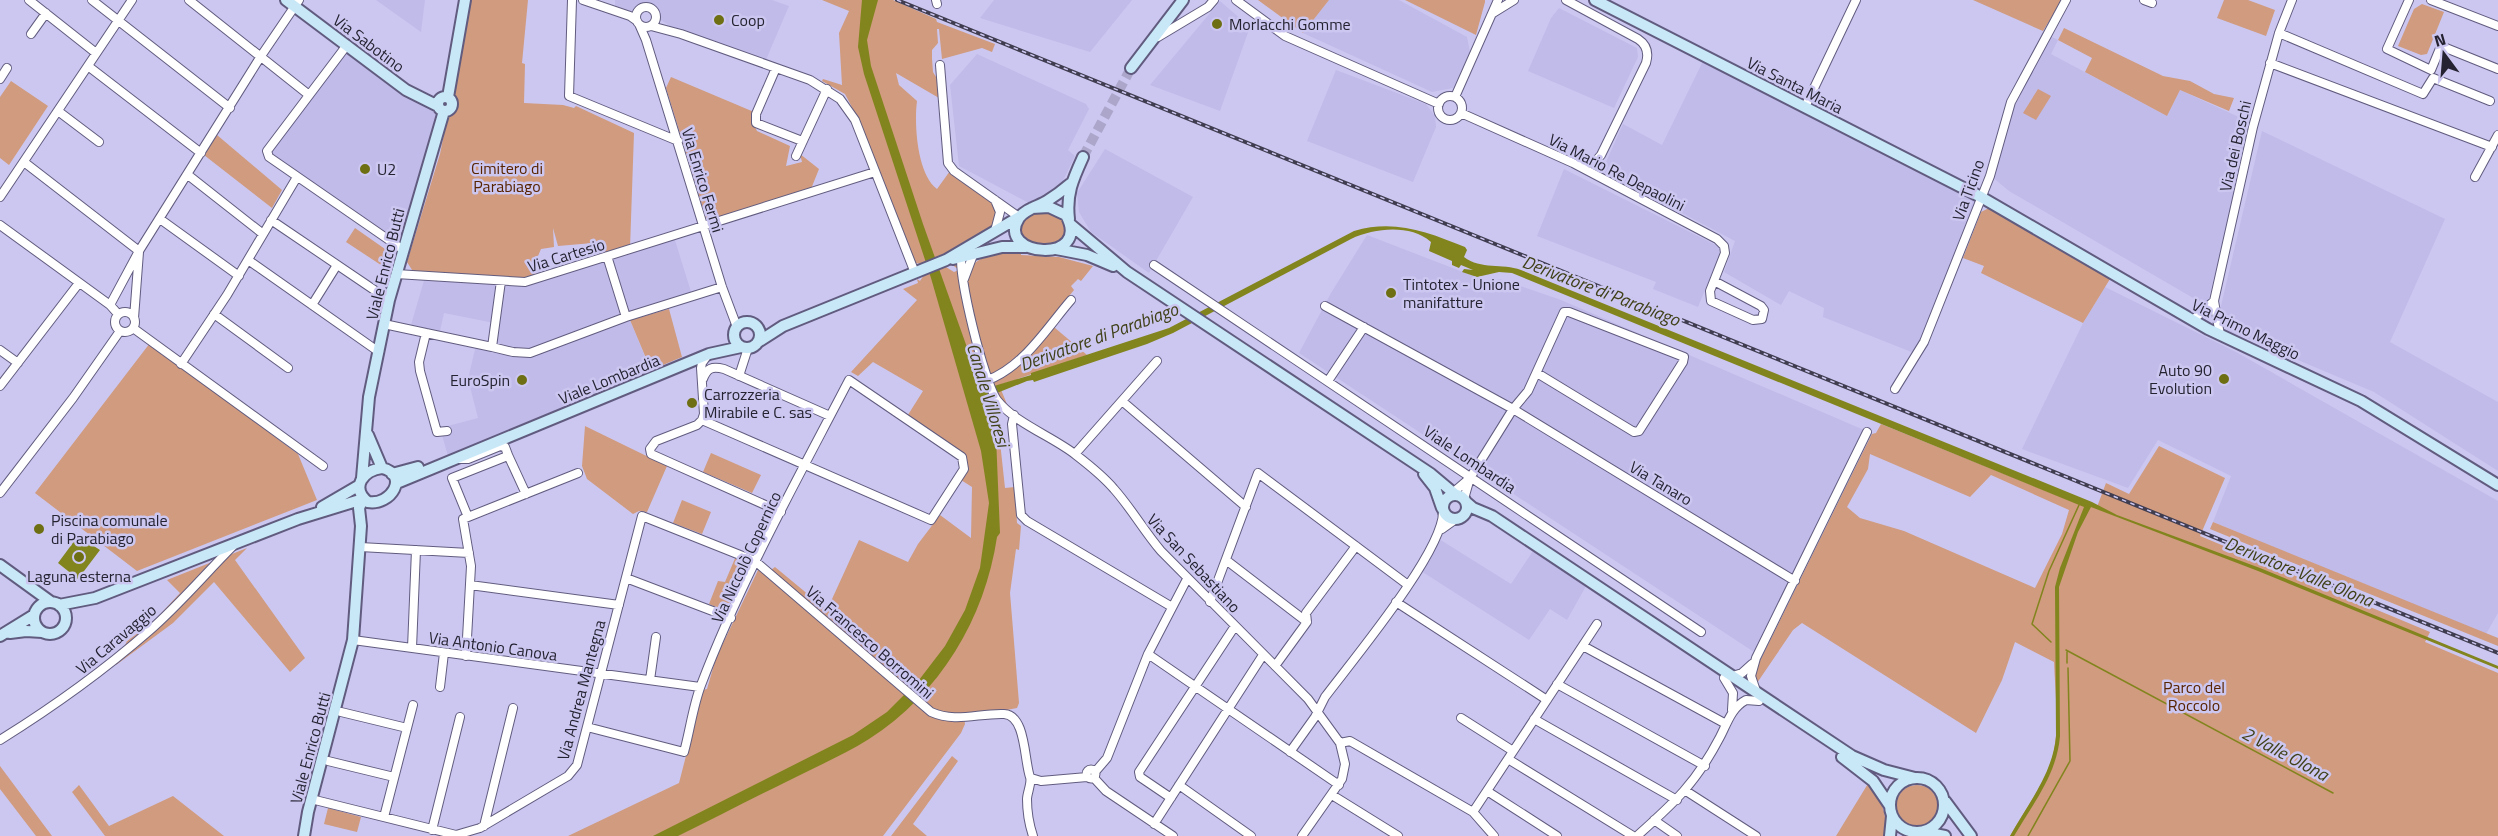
<svg xmlns="http://www.w3.org/2000/svg" width="2498" height="836" viewBox="0 0 2498 836" font-family="'Titillium Web',sans-serif">
<rect width="100%" height="100%" fill="#ccc7f0"/>
<path fill="#c1bbea" d="M376 0H425L421 32Z
M615 0H772L789 6 765 62 682 34 659 19 654 9 649 7 631 11 615 10Z
M994 0H1132L1090 52 980 18Z
M1329 0H1399L1467 37 1470 52 1453 88 1432 92 1303 33Z
M1220 1 1250 27 1220 111 1150 85Z
M1559 8 1637 48 1638 57 1614 108 1528 71 1551 18Z
M2048 35 2058 40 2051 54 2167 116 2180 90 2252 123 2207 306 2009 191 1991 176 2015 99Z
M347 47 441 111 402 247 270 156 269 151Z
M977 54 1086 104 1089 109 1068 150 1075 156 1061 185 1029 203 959 166 950 85Z
M1705 57 1979 198 1924 339 1914 353 1823 317 1824 308 1789 291 1781 305 1724 272 1735 241 1602 171 1623 124 1662 145Z
M1336 70 1426 104 1435 116 1436 127 1413 182 1307 141Z
M2262 131 2445 219 2390 342 2498 402V471L2374 392 2229 331 2223 326 2220 310Z
M1105 149 1193 197 1149 273 1091 232 1079 212 1077 193Z
M1564 169 1718 246 1720 254 1698 307 1653 289 1656 282 1537 236Z
M1367 235 1489 282 1500 279 1561 300 1864 430 1754 652 1299 353 1331 293Z
M674 237 692 295 629 318 653 376 507 435 448 456 440 428 478 418 468 379 476 345 493 349 502 282 525 283Z
M425 277 500 282 494 323 444 313 440 331 411 325Z
M2105 287 2236 352 2498 501V613L2486 634 2213 522 2231 476 2158 440 2128 488 2022 449 2083 323Z
M1439 539 1511 584 1533 551 1586 586 1567 620 1550 609 1529 640 1421 571Z"/>
<path fill="#d09b7e" fill-rule="evenodd" d="M469 0H528L522 63 525 64 524 103 563 105 574 108 576 106 634 133 630 248 603 256 596 250 593 243 558 246 553 228 554 247 541 249 538 256 539 260 543 259 534 278 524 280 414 273 407 262 440 154 448 114 454 106 456 98 453 91Z
M822 0H893L936 19 937 22 995 44 992 52 982 48 942 59 939 29H937L938 43 932 50V59L933 72 939 82V98L896 73 899 85 917 101C914 124 917 174 937 189L950 171 989 197 997 210 994 226 939 267H946L954 272 959 270 950 263 968 258 965 269C974 266 974 262 981 259 993 253 1008 253 1021 253V255L1059 257 1093 266 1081 281 1078 279 1071 286 1074 290 1048 322 1087 355C1056 365 1029 376 999 385L1009 409 1003 413 992 407 1000 442 1005 488 1015 487 1017 523 1021 526 1019 550 1016 549 1010 593 1019 703 1017 708 964 718 965 724 961 733 883 836H568L679 783 703 690 707 689 716 658 759 568 771 570 775 567 827 610 859 540 908 562 918 544 940 515 971 538 972 487 961 480 967 468V460L906 418 923 391 873 362 858 376 851 372 917 300 903 289 918 283 917 279 920 281 924 275 929 273 925 264 913 263 855 113 845 94 822 81 823 79 842 85 839 33 849 11Z
M1258 0H1329L1303 33Z
M1405 0H1485V2L1476 35Z
M1973 0H2062L2043 31Z
M2224 0H2248L2275 10 2266 36 2217 18Z
M2422 4 2444 12 2427 54 2421 55 2398 46 2414 9Z
M2064 28 2163 76 2190 81 2214 94 2234 98 2229 111 2180 90 2167 116 2085 72 2092 58 2058 40Z
M671 77 754 112 752 121 757 131 790 146 786 166 802 162 800 154 819 169 811 189 707 221 666 88Z
M11 81 48 106 9 165 0 158V97Z
M2038 89 2051 96 2036 120 2023 113Z
M217 135 282 190 272 208 204 155Z
M1989 208 2110 279 2083 323 1981 273 1984 266 1963 258 1981 212Z
M1032 211 1059 213 1068 226 1062 240C1049 247 1039 246 1025 240L1020 231 1021 222Z
M355 228 385 249 389 246 395 249 390 271 346 242Z
M669 309 682 357 651 370 630 320Z
M150 343 298 454 317 500 137 571 35 493Z
M1881 424 2076 503 2097 507 2106 483 2129 494 2159 446 2225 478 2200 536 2430 632 2425 642 2498 673V836H2010C2024 811 2046 783 2053 755 2060 726 2055 692 2054 662L2015 642 2002 680 1976 733 1802 623 1793 630 1757 683 1753 676 1759 663 1861 456 1872 434 1876 433ZM1870 454 1970 497 1991 475 2069 510 2062 534 2035 588 1904 531 1860 518 1847 507 1868 469Z
M585 426 667 466 647 512 639 511 633 514 587 479 582 466Z
M711 453 761 475 752 493 703 472Z
M682 500 711 512 702 534 673 523Z
M2213 522 2498 638V646L2210 529Z
M247 548 235 560 305 658 290 672 214 582 173 623 116 665 127 641 153 622 180 593 167 580Z
M736 556 744 559 747 566 729 607 723 610 709 604 718 581 725 582Z
M952 756 958 761 913 824 927 836H891Z
M0 766 52 836H36L0 789Z
M1869 782C1882 801 1887 813 1886 836H1836Z
M1896 806a21 21 0 1 1 42 0a21 21 0 1 1-42 0Z
M79 785 109 826 173 796 224 836H105L72 792Z
M328 808 361 817 357 832 324 824Z"/>
<path fill="#82841e" d="M862 0H878L867 40 871 66 923 224 979 381 984 389 1031 375V373L1169 328 1354 231C1395 219 1427 232 1465 247L1467 250 1464 257C1481 270 1502 263 1521 270L2092 502 2117 515 2260 568 2498 666V669L2258 571 2091 507 2078 532 2059 587 2060 736C2057 774 2033 804 2014 836H2010C2028 804 2053 773 2056 736L2055 587 2060 568 2084 507 1512 273 1499 272 1477 277 1462 272 1464 269 1473 270 1461 265 1459 268 1452 265V261L1429 251 1431 242C1410 224 1375 228 1351 239L1173 333 1147 344 1034 382 1033 380 1027 381 987 397 996 437 1000 533 997 537C985 618 940 694 869 739 844 755 815 767 788 781 751 799 715 818 678 836H653L853 735 887 712 919 680 945 646 965 610 980 568 989 503 981 451 931 278 864 74 858 47Z
M78 536 100 550 78 579 58 563Z"/>
<g fill="none" stroke-linecap="round" stroke-linejoin="round">
<path stroke="#82841e" stroke-width="1.5" d="M2051 642 2032 624 2049 571 2079 505
M2066 650 2333 793
M2067 652V663
M2028 836 2070 761 2068 668"/>
<path stroke="#aba6ca" stroke-width="10" stroke-dasharray="10 5" stroke-linecap="butt" d="M1083 157 1131 68"/>
<defs>
<path id="street" d="M29 0 96 53
M92 0 230 108
M189 0 309 95
M572 0 569 96 678 141
M583 0 630 16 637 21
M936 0 937 4
M1236 0 1285 36 1439 104
M1566 0 1638 39C1647 45 1649 53 1646 63L1601 155 1594 163 1580 165
M2144 0 2152 3
M2409 0 2387 49 2431 70 2441 46 2498 69
M2431 0 2498 26
M636 17a10 10 0 1 1 20 0a10 10 0 1 1-20 0Z
M1493 13 1514 0
M639 24 646 40 722 287 737 327
M651 26 681 34 810 80 840 99 855 120 915 273
M2279 33 2423 94 2433 78 2490 101
M31 34 46 13
M1158 37 1208 7 1214 0
M347 45 267 151 269 157 402 249
M2270 63 2492 147
M940 65 948 163 954 171 1019 217
M88 66 201 153
M776 68 756 114V123L802 141
M0 79 7 68
M1438 108a12 12 0 1 1 24 0a12 12 0 1 1-24 0Z
M1455 97 1498 0
M1805 107 1856 0
M58 111 99 142
M1461 113 1573 163 1717 239 1724 246 1725 253 1710 291 1711 301 1753 320 1762 319 1764 310 1761 306 1714 281
M796 156 827 89
M24 162 139 251
M188 175 263 234
M2475 177 2498 135
M0 197 132 0
M160 219 239 276
M271 220 389 300
M0 225 110 305 118 314
M995 231 1000 212 995 200
M962 253C956 270 985 385 997 400 1016 424 1052 436 1076 455 1089 465 1103 476 1114 489 1131 508 1144 531 1161 551L1308 699 1340 743 1345 764 1342 779 1302 836
M607 256 626 317
M248 260 379 352
M1154 265 1701 632
M396 274 525 282 875 172
M964 279 973 255
M110 305 139 251 261 56 299 0
M312 305 337 265
M1325 306 1513 409 1795 581
M115 322a10 10 0 1 1 20 0a10 10 0 1 1-20 0Z
M214 314 288 368
M134 318 139 252
M2193 320 2214 301
M384 324 426 333 419 362 420 371 437 432 447 431
M133 328 323 466
M426 333 492 347 501 281
M2220 335 2214 301 2253 127 2279 33 2292 0
M492 347 513 352 530 353 626 317 722 287
M0 350 18 363
M181 364 227 295 297 177
M739 376 748 348
M703 379C707 368 712 366 724 369L830 416
M988 380C1024 366 1046 329 1071 300
M1328 381 1364 327
M0 386 79 283
M1895 389 1924 342 1990 176 2011 102 2066 0
M1122 401 1246 507
M1014 415 1012 424 1021 515 1027 521 1172 607
M702 420 697 425 656 441 650 449 651 454 781 512
M1075 454 1157 361
M508 455 526 494
M458 459H468L500 446 505 447 508 455 505 457 452 478 468 517
M0 493 73 398 120 331
M1449 496 1470 478 1513 409 1528 391 1564 312H1569L1684 357 1683 362 1639 431 1634 432 1537 373
M1464 499 1470 478
M1442 529 1456 519
M360 547 469 553
M1226 560 1307 622
M626 578 731 618
M470 585 619 605
M1210 602 1258 473 1408 585
M1396 602 1547 700
M353 640 700 687
M1583 646 1726 724
M412 648 416 550
M1148 654 1339 785
M466 656 471 566 463 519 578 473
M1275 666 1307 622 1306 613 1356 546
M1733 676 1742 673 1752 664
M1724 678 1733 693 1732 710
M650 680 656 637
M1557 684 1705 766
M440 687 444 653
M1756 691 1751 676 1756 658 1867 432
M341 712 407 728
M1461 718 1513 751
M1534 719 1677 800
M587 727 684 752C690 730 693 706 701 685 741 580 797 480 849 380L962 457 964 469 931 520 702 420 704 414 701 368 702 363 707 356
M0 740C53 707 102 672 149 631 179 605 205 574 233 546
M1340 743 1350 741 1473 812 1494 836
M1290 752 1315 717 1325 697C1352 661 1443 552 1443 512
M1508 759 1633 836
M328 761 394 777
M1086.5 774a4.5 4.5 0 1 1 9 0a4.5 4.5 0 1 1-9 0Z
M1095 772 1107 758 1148 654 1187 579
M1031 778 1041 781 1087 777
M1094 778 1106 791 1173 836
M1179 785 1251 836
M1487 791 1557 836
M1686 791 1756 836
M1332 795 1398 836
M1171 798 1140 777 1139 772 1235 626
M311 799 456 835 480 828 568 776 577 765 642 516 755 561 931 712C956 723 978 713 1004 714 1026 715 1024 760 1030 777 1032 783 1027 793 1027 799 1027 812 1029 824 1033 836
M1473 812 1597 624
M384 817 413 705
M1654 820 1677 836
M1154 824 1263 655
M484 826 513 708
M432 830 460 717
M1637 836C1675 802 1696 783 1720 737 1727 724 1731 708 1746 700L1759 701"/>
<path id="secondary" d="M286 0 406 90 438 106
M1595 0 1981 197 2208 329 2361 401 2498 485
M1131 68 1183 0
M438 104a7 7 0 1 1 14 0a7 7 0 1 1-14 0Z
M448 97 465 0
M1032 208 1049 207 1066 215C1093 265 994 257 1019 218 1025 209 1039 206 1047 201 1055 196 1063 190 1070 184
M1069 219C1066 194 1073 179 1083 157
M1070 224 1127 272 1431 474 1456 495
M1056 249 1087 255 1113 266
M953 259 1002 247H1026
M734 335a13 13 0 1 1 26 0a13 13 0 1 1-26 0Z
M758 342 783 326 946 260 1019 217
M368 435 382 468
M382 468C410 475 391 506 368 502 350 488 363 470 382 468Z
M392 474 418 467
M1424 474 1435 488 1442 508
M362 478 369 397 389 300 444 111
M397 483 709 354 741 347
M1443 507a12 12 0 1 1 24 0a12 12 0 1 1-24 0Z
M1466 502 1473 508 1492 516 1852 756 1884 770 1915 778
M322 507 358 486
M0 565 51 602
M34 618a16 16 0 1 1 32 0a16 16 0 1 1-32 0Z
M59 605 95 598 298 519 363 499
M10 633 26 631 42 632
M0 636 34 615
M1842 757 1873 781 1890 806
M1890 805a27 27 0 1 1 54 0a27 27 0 1 1-54 0Z
M1945 801 1971 836
M1924 832 1945 836
M304 836 308 812 353 640 361 526 359 508 363 499
M1890 836 1892 816"/>
</defs>
<use href="#street" stroke="#615c7f" stroke-width="10"/>
<use href="#secondary" stroke="#615c7f" stroke-width="14"/>
<use href="#street" stroke="#fff" stroke-width="8"/>
<use href="#secondary" stroke="#c8e8f7" stroke-width="10"/>
<defs>
<path id="rail" d="M897 0 2498 653"/>
</defs>
<use href="#rail" stroke="#403d51" stroke-width="4"/>
<use href="#rail" stroke="#ccc7f0" stroke-width="1.5" stroke-dasharray="4.5" stroke-linecap="butt"/>
</g>
<g fill="#6e6f12" stroke="#ccc7f0" stroke-width="2">
<circle cx="719" cy="20" r="6"/>
<circle cx="1217" cy="24" r="6"/>
<circle cx="365" cy="169" r="6"/>
<circle cx="1391" cy="293" r="6"/>
<circle cx="2224" cy="379" r="6"/>
<circle cx="522" cy="380" r="6"/>
<circle cx="692" cy="403" r="6"/>
<circle cx="39" cy="529" r="6"/>
<circle cx="79" cy="557" r="6"/>
</g>
<g text-anchor="middle" stroke-width="5" stroke-linejoin="round" paint-order="stroke">
<g font-size="16" fill="#252332" stroke="#ccc7f0" text-anchor="start">
<text x="731" y="26">Coop</text>
<text x="1229" y="30">Morlacchi Gomme</text>
<text x="377" y="175">U2</text>
<text x="1403" y="290">Tintotex - Unione<tspan x="1403" dy="18">manifatture</tspan></text>
<text x="2212" y="376" text-anchor="end">Auto 90<tspan x="2212" dy="18">Evolution</tspan></text>
<text x="510" y="386" text-anchor="end">EuroSpin</text>
<text x="704" y="400">Carrozzeria<tspan x="704" dy="18">Mirabile e C. sas</tspan></text>
<text x="51" y="526">Piscina comunale<tspan x="51" dy="18">di Parabiago</tspan></text>
<text x="79" y="582" text-anchor="middle">Laguna esterna</text>
</g>
<g font-size="16" fill="#252332" stroke="#ccc7f0">
<text transform="translate(369 43) rotate(37)" y="6">Via Sabotino</text>
<text transform="translate(1795 85) rotate(27)" y="6">Via Santa Maria</text>
<text transform="translate(2235 146) rotate(-77)" y="6">Via dei Boschi</text>
<text transform="translate(1617 172) rotate(27)" y="6">Via Mario Re Depaolini</text>
<text transform="translate(703 180) rotate(73)" y="6">Via Enrico Fermi</text>
<text transform="translate(1968 190) rotate(-70)" y="6">Via Ticino</text>
<text transform="translate(566 255) rotate(-17)" y="6">Via Cartesio</text>
<text transform="translate(385 264) rotate(-76)" y="6">Viale Enrico Butti</text>
<text transform="translate(2246 329) rotate(26)" y="6">Via Primo Maggio</text>
<text transform="translate(609 379) rotate(-22)" y="6">Viale Lombardia</text>
<text transform="translate(1470 459) rotate(34)" y="6">Viale Lombardia</text>
<text transform="translate(1661 483) rotate(31)" y="6">Via Tanaro</text>
<text transform="translate(746 557) rotate(-65)" y="6">Via Niccolò Copernico</text>
<text transform="translate(1194 563) rotate(47)" y="6">Via San Sebastiano</text>
<text transform="translate(116 639) rotate(-40)" y="6">Via Caravaggio</text>
<text transform="translate(870 642) rotate(41)" y="6">Via Francesco Borromini</text>
<text transform="translate(493 646) rotate(8)" y="6">Via Antonio Canova</text>
<text transform="translate(581 690) rotate(-75)" y="6">Via Andrea Mantegna</text>
<text transform="translate(310 748) rotate(-75)" y="6">Viale Enrico Butti</text>
</g>
<g font-size="16" fill="#582400" stroke="#ccc7f0">
<text x="507" y="174">Cimitero di<tspan x="507" dy="18">Parabiago</tspan></text>
<text x="2194" y="693">Parco del<tspan x="2194" dy="18">Roccolo</tspan></text>
</g>
<g font-size="18" font-style="italic" fill="#404119" stroke="#ccc7f0">
<text transform="translate(1601 291) rotate(21)" y="6">Derivatore di Parabiago</text>
<text transform="translate(1099 337) rotate(-20)" y="6">Derivatore di Parabiago</text>
<text transform="translate(988 395) rotate(73)" y="6">Canale Villoresi</text>
<text transform="translate(2299 572) rotate(22)" y="6">Derivatore Valle Olona</text>
<text transform="translate(2285 754) rotate(28)" y="6">2 Valle Olona</text>
</g>
</g>
<g transform="translate(2444 54) rotate(344)" stroke="#ccc7f0" stroke-width="4.5" paint-order="stroke">
<path d="M0-4.5L10 22L0 15L-10 22Z" fill="#252332"/>
<text y="-9" font-size="16" font-weight="bold" text-anchor="middle" fill="#252332">N</text>
</g>
</svg>
